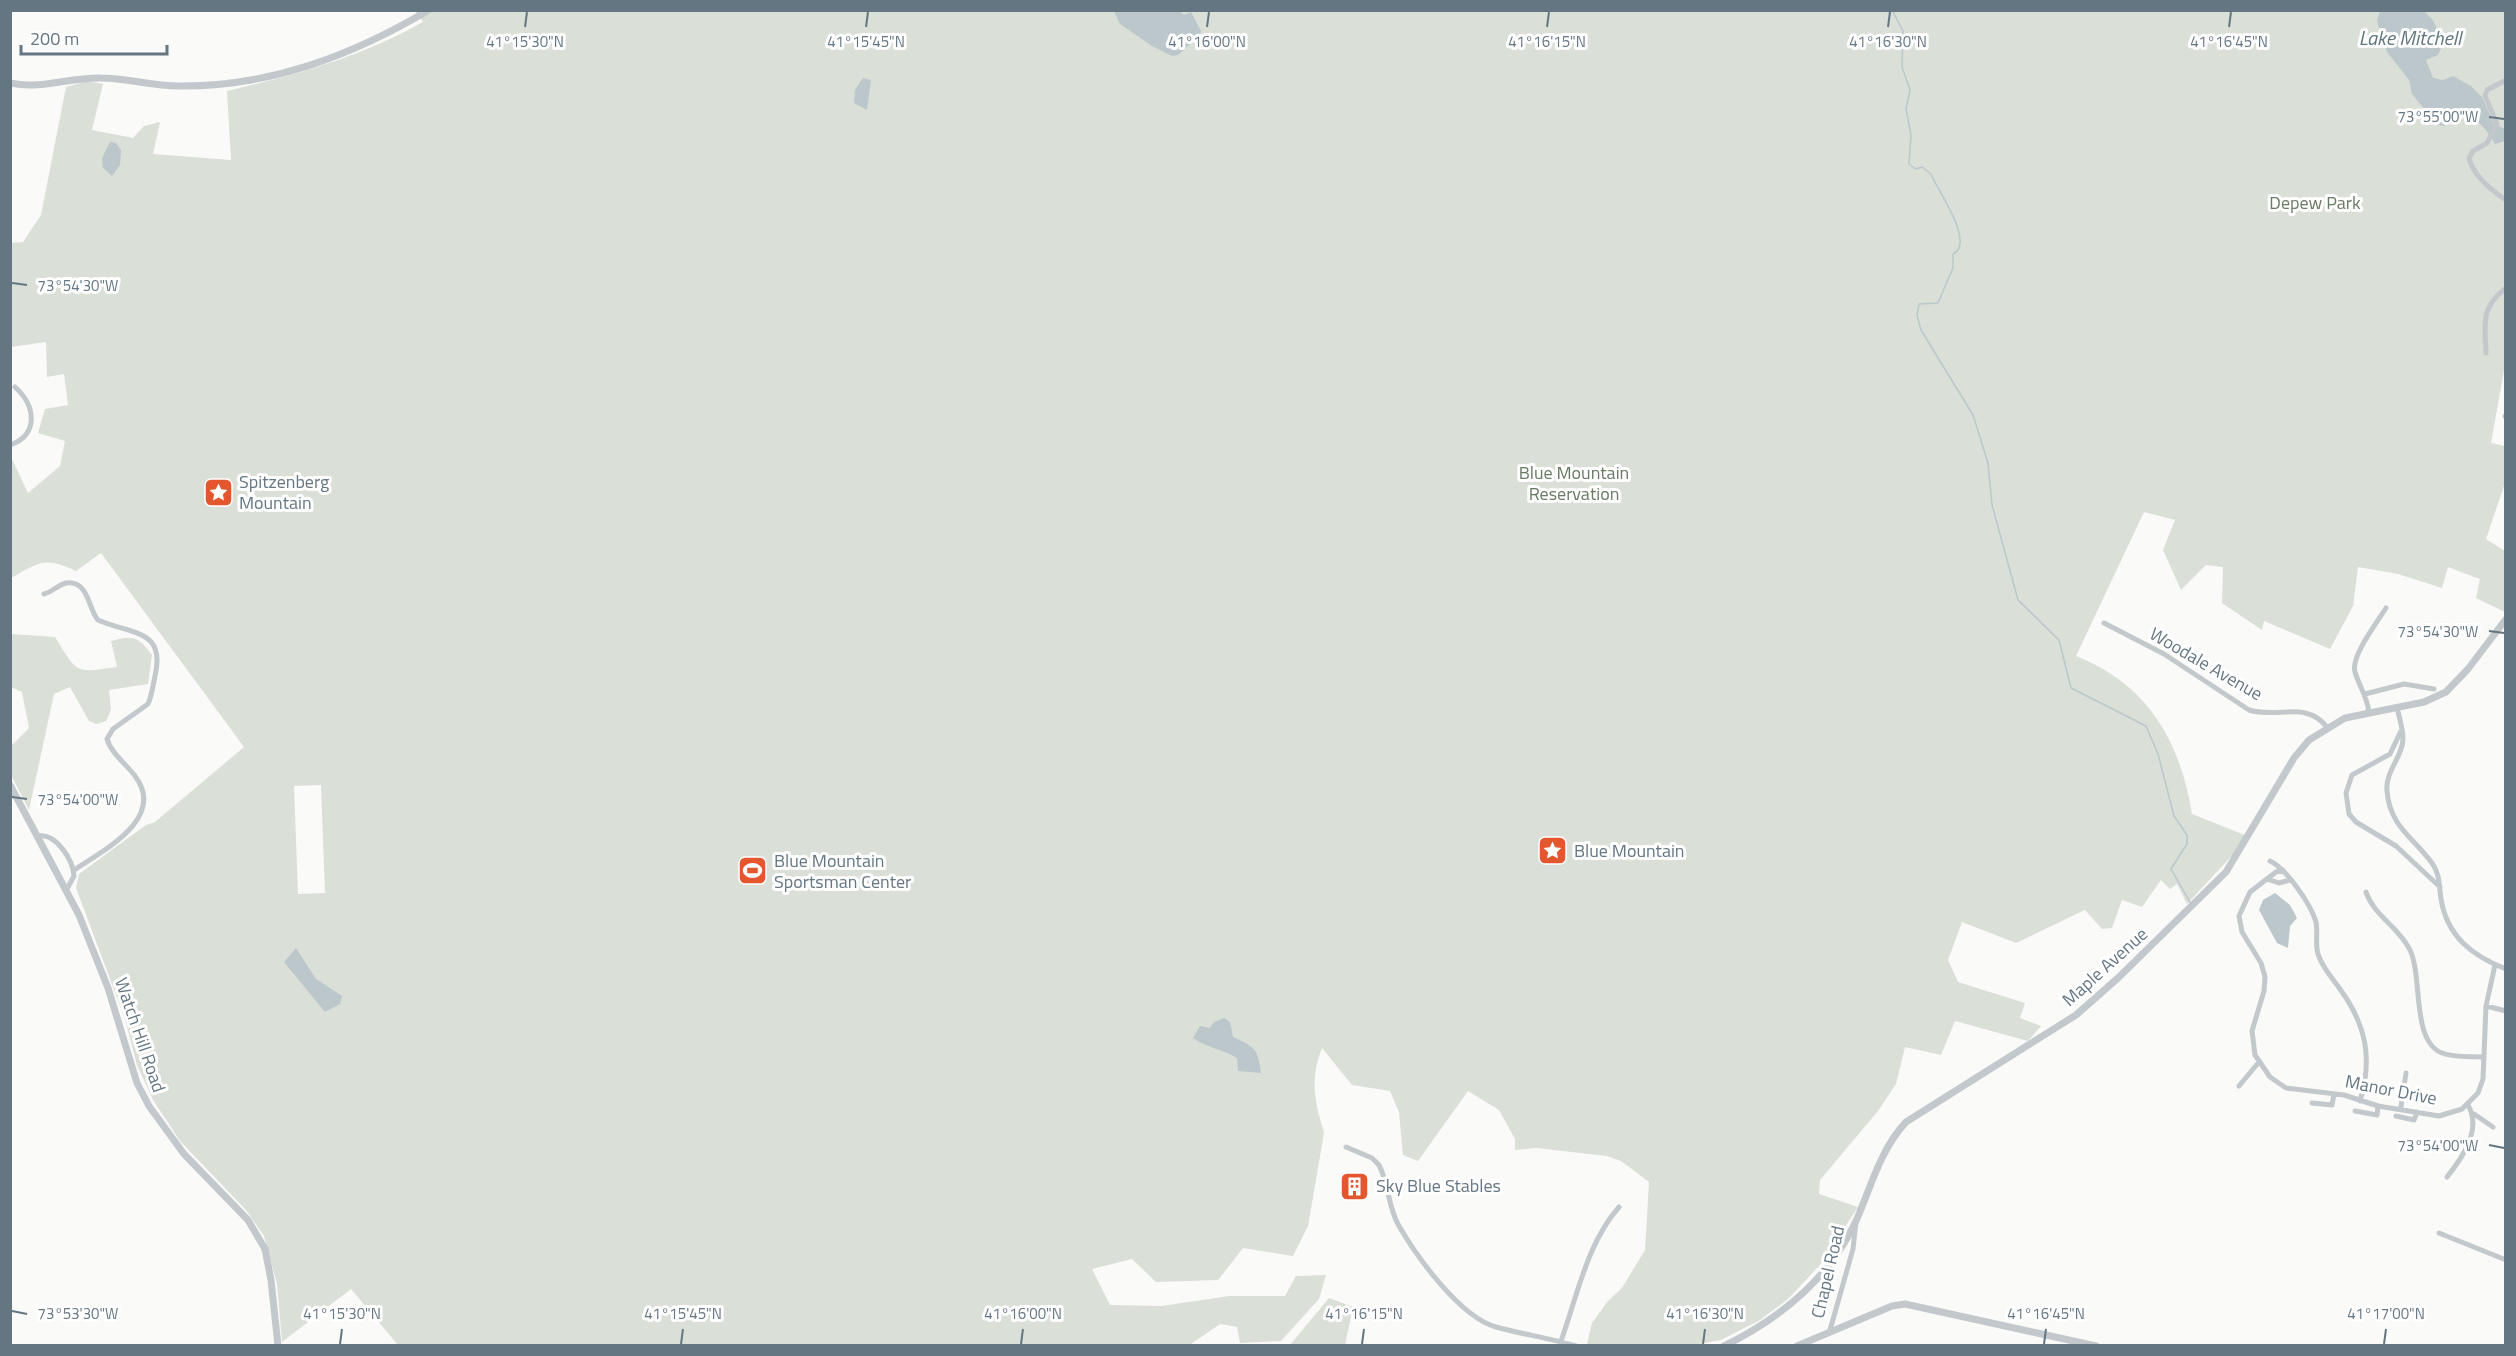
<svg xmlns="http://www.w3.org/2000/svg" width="2516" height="1356" viewBox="0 0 2516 1356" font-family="'Titillium Web',sans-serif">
<rect width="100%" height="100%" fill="#fafaf8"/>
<path fill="#dadfd7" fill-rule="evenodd" d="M415 11H2505L2506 359 2491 443 2505 446 2506 480 2486 539 2505 551V612L2476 598 2480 579 2448 567 2442 588 2398 574 2358 567 2353 606 2330 649 2264 621 2262 630 2222 603 2223 567 2206 565 2181 590 2163 550 2175 520 2144 512 2076 656C2147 684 2180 740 2192 814L2247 836 2240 847 2187 904 2177 884 2170 889 2161 880 2142 907 2122 900 2112 928 2102 929 2085 910 2016 943 1962 922 1948 960 1958 982 2025 1003 2020 1018 2041 1026 2028 1041 1955 1021 1941 1055 1905 1047 1896 1084 1878 1111 1820 1180 1819 1194 1858 1207 1820 1265 1788 1299 1760 1320 1721 1340 1694 1345 1587 1344 1592 1323 1608 1301 1622 1288 1645 1250 1649 1182 1621 1161 1607 1156 1536 1148 1515 1150V1139L1499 1110 1468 1091 1418 1161 1403 1155 1399 1112 1390 1091 1352 1085 1322 1048C1310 1079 1314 1101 1324 1132L1323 1139 1308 1226 1293 1256 1243 1248 1218 1280 1156 1282 1132 1259 1092 1269 1110 1305 1162 1306 1229 1296H1285L1296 1276 1326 1275 1319 1299 1281 1341 1240 1343 1237 1327 1220 1324 1188 1346 398 1345 351 1289 282 1342 277 1284 264 1236 246 1210 180 1141 153 1100 137 1065 125 1019 76 888 79 874 146 825 155 822 244 747 101 553 76 571C45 556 39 562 11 578L10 455 28 493 60 466 65 441 38 433 45 409 68 405 64 374 47 377 46 342 11 347 10 243 23 242 41 215 66 87 87 81 103 84 92 130 133 138 144 126 160 122 153 154 231 160 227 91C296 75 361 57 423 22ZM321 785 325 893 298 894 294 786Z
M11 634 55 637C78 674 74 673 117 667L111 641C133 635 138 636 152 655L148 684 109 690 111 710 106 721 97 724 89 721 70 687 54 694 29 810 11 775V746L29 728 22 692 11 687Z
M1329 1298 1353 1307 1345 1345H1290Z"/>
<path fill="#bbc7cb" d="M1114 11H1180L1184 15 1191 12 1201 31 1200 35 1178 55 1172 56 1152 46 1120 24Z
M2380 11H2424L2432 19 2444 41 2438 55 2426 60 2433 78 2443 80 2453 76 2471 86 2482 97 2494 124 2505 129V141L2495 144C2486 128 2476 115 2456 115L2451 124 2443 126 2436 124 2421 105 2412 94 2409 80 2387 52 2377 21Z
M863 78 871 80 867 110 854 103 855 90Z
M110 142 116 143 121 150 120 165 112 176 103 168 102 158Z
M2275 893 2290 905 2297 918 2290 926 2288 948 2277 943 2259 910 2263 900Z
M296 948 316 979 342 996 340 1004 325 1012 284 962Z
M1224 1018 1230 1022 1233 1037C1255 1047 1258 1049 1261 1073L1238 1071 1237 1058C1223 1049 1207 1048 1193 1038L1200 1026 1210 1028 1214 1022Z"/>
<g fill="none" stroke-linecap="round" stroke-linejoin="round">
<path stroke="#bbc7cb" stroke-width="1.5" d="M1892 10 1903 31 1902 67 1910 90 1906 109 1911 135 1909 164 1916 169 1922 167 1931 174C1937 190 1976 243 1953 254V268L1938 303 1919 304 1917 315 1921 330 1973 415 1988 463 1992 505 2018 600 2059 640 2071 688 2146 726 2158 754 2174 816 2187 835V844L2171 869 2191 904"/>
<path stroke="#c3c8cc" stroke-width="5" d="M2506 80 2487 90 2485 96 2497 124 2487 143 2473 151 2469 158C2473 176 2491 190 2506 200
M2486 353C2485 323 2480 308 2506 288
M2505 416H2506
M10 445C40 434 35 405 15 387
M44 594C52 592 58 585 66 583 89 580 88 609 98 620 132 635 166 629 155 676 153 685 152 695 148 704L113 729 107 739C111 753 126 764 135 776 167 818 104 850 74 870
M2104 623 2164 654 2249 710C2278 719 2305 700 2327 727
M2365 694 2404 684 2434 689
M2397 707C2399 717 2403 729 2403 738 2403 757 2385 771 2387 791 2390 827 2413 837 2432 863 2440 874 2439 886 2441 899 2447 936 2472 956 2506 969
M2369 712C2367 696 2359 686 2355 672 2350 657 2378 621 2386 608
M2401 731 2390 754 2352 775 2346 793 2349 814 2356 822 2396 846 2440 887
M39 836C56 833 73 860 74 876L67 889
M2270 861C2287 869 2311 905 2316 922 2318 932 2315 944 2318 954 2322 967 2332 978 2340 989 2366 1025 2373 1058 2360 1101
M2283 870 2276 872 2250 892 2239 916 2242 932 2261 963 2265 977 2264 991 2252 1031 2255 1055 2270 1077 2286 1088 2344 1095 2378 1106 2439 1116 2462 1109 2478 1093 2483 1079 2486 1006 2495 965
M2267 879 2279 883 2290 880
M2366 892C2374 916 2399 927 2410 950 2423 977 2411 1041 2442 1053 2454 1058 2471 1056 2484 1057
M2486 1006 2506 1011
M2239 1086 2259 1062
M2312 1103 2332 1105 2334 1094
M2401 1107 2406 1073
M2355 1111 2377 1115 2378 1106
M2474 1114 2493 1127
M2396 1116 2414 1120 2417 1112
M1346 1147 1372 1158 1379 1165C1389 1184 1388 1208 1399 1226 1417 1257 1460 1317 1496 1327 1521 1334 1550 1338 1576 1346
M2447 1177C2463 1157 2482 1129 2468 1105
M2439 1233 2506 1260
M1830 1330 1853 1249 1856 1222
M1561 1341C1577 1297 1587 1243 1619 1207"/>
<path stroke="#c3c8cc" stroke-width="7" d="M10 83C41 90 70 77 101 78 127 78 152 86 178 86 270 87 351 56 429 10
M10 785 79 915 108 988 137 1083 149 1106 184 1154 248 1220 265 1249 271 1280 278 1346
M1724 1346C1781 1318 1829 1279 1856 1221 1871 1187 1880 1150 1906 1122L2076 1015 2118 978 2226 872 2294 758 2309 740 2345 718 2424 702 2446 692 2468 669 2506 619
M1797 1346 1892 1306 1905 1304 2096 1346"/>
</g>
<path fill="none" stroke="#657683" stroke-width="2" d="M525 27 527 12M866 27 868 12M1207 27 1209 12M1547 27 1549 12M1888 27 1890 12M2229 27 2231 12M2489 117 2504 119M12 283 27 285M2489 631 2504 633M12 797 27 799M2489 1145 2504 1148M12 1311 27 1314M340 1344 342 1329M681 1344 683 1329M1021 1344 1023 1329M1362 1344 1364 1329M1703 1344 1705 1329M2044 1344 2046 1329M2384 1344 2386 1329"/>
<defs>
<symbol id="sight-square" viewBox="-11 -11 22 22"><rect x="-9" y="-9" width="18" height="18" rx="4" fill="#e4572e" stroke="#fff"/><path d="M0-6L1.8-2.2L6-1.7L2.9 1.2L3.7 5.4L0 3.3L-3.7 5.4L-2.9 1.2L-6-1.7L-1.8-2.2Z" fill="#fff"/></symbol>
<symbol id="stadium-square" viewBox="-11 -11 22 22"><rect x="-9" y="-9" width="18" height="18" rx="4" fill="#e4572e" stroke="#fff"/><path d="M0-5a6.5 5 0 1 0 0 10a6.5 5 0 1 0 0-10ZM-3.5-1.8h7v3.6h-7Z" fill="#fff"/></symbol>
<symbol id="building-square" viewBox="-11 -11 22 22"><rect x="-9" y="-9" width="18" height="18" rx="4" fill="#e4572e" stroke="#fff"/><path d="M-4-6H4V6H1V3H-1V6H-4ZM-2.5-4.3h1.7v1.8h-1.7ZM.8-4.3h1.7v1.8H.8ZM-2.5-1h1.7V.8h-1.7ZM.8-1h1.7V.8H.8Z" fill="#fff"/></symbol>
</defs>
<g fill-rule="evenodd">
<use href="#sight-square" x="202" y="476" width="33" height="33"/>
<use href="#sight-square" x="1536" y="834" width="33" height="33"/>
<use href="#stadium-square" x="736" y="854" width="33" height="33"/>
<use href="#building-square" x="1338" y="1170" width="33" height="33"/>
</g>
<g text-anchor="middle" stroke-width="6" stroke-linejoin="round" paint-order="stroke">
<g font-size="18" fill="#687a64" stroke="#fff">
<text x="2315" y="209">Depew Park</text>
<text x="1574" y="479">Blue Mountain<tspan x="1574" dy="21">Reservation</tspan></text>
</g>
<g font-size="18" fill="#657683" stroke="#fff" text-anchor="start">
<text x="239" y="488">Spitzenberg<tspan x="239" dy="21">Mountain</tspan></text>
<text x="1574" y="857">Blue Mountain</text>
<text x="774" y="867">Blue Mountain<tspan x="774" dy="21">Sportsman Center</tspan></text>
<text x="1376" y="1192">Sky Blue Stables</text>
</g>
<g font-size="18" fill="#657683" stroke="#fff">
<text transform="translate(2206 664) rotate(30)" y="6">Woodale Avenue</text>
<text transform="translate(2105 967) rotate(-42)" y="6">Maple Avenue</text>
<text transform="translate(140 1035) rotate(71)" y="6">Watch Hill Road</text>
<text transform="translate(2391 1090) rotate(11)" y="6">Manor Drive</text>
<text transform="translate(1828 1272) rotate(-77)" y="6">Chapel Road</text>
</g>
<g font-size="20" font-style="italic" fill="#60757c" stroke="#fff">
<text x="2410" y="45">Lake Mitchell</text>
</g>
</g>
<g font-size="15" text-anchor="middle" fill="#657683" stroke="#fff" stroke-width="6" stroke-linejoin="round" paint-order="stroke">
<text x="525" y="47">41°15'30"N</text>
<text x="866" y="47">41°15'45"N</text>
<text x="1207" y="47">41°16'00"N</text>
<text x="1547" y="47">41°16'15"N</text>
<text x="1888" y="47">41°16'30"N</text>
<text x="2229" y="47">41°16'45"N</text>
<text x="2438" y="122">73°55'00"W</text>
<text x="78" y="291">73°54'30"W</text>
<text x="2438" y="637">73°54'30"W</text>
<text x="78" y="805">73°54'00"W</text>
<text x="2438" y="1151">73°54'00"W</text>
<text x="78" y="1319">73°53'30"W</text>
<text x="342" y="1319">41°15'30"N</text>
<text x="683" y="1319">41°15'45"N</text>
<text x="1023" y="1319">41°16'00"N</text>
<text x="1364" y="1319">41°16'15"N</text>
<text x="1705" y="1319">41°16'30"N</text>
<text x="2046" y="1319">41°16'45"N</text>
<text x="2386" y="1319">41°17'00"N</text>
</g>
<rect width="2516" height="1356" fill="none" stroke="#657683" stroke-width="24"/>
<path d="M21 45v9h146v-9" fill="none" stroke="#657683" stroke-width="3"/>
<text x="30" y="45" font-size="18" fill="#657683" stroke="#ffffff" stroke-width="4.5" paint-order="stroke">200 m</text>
</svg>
